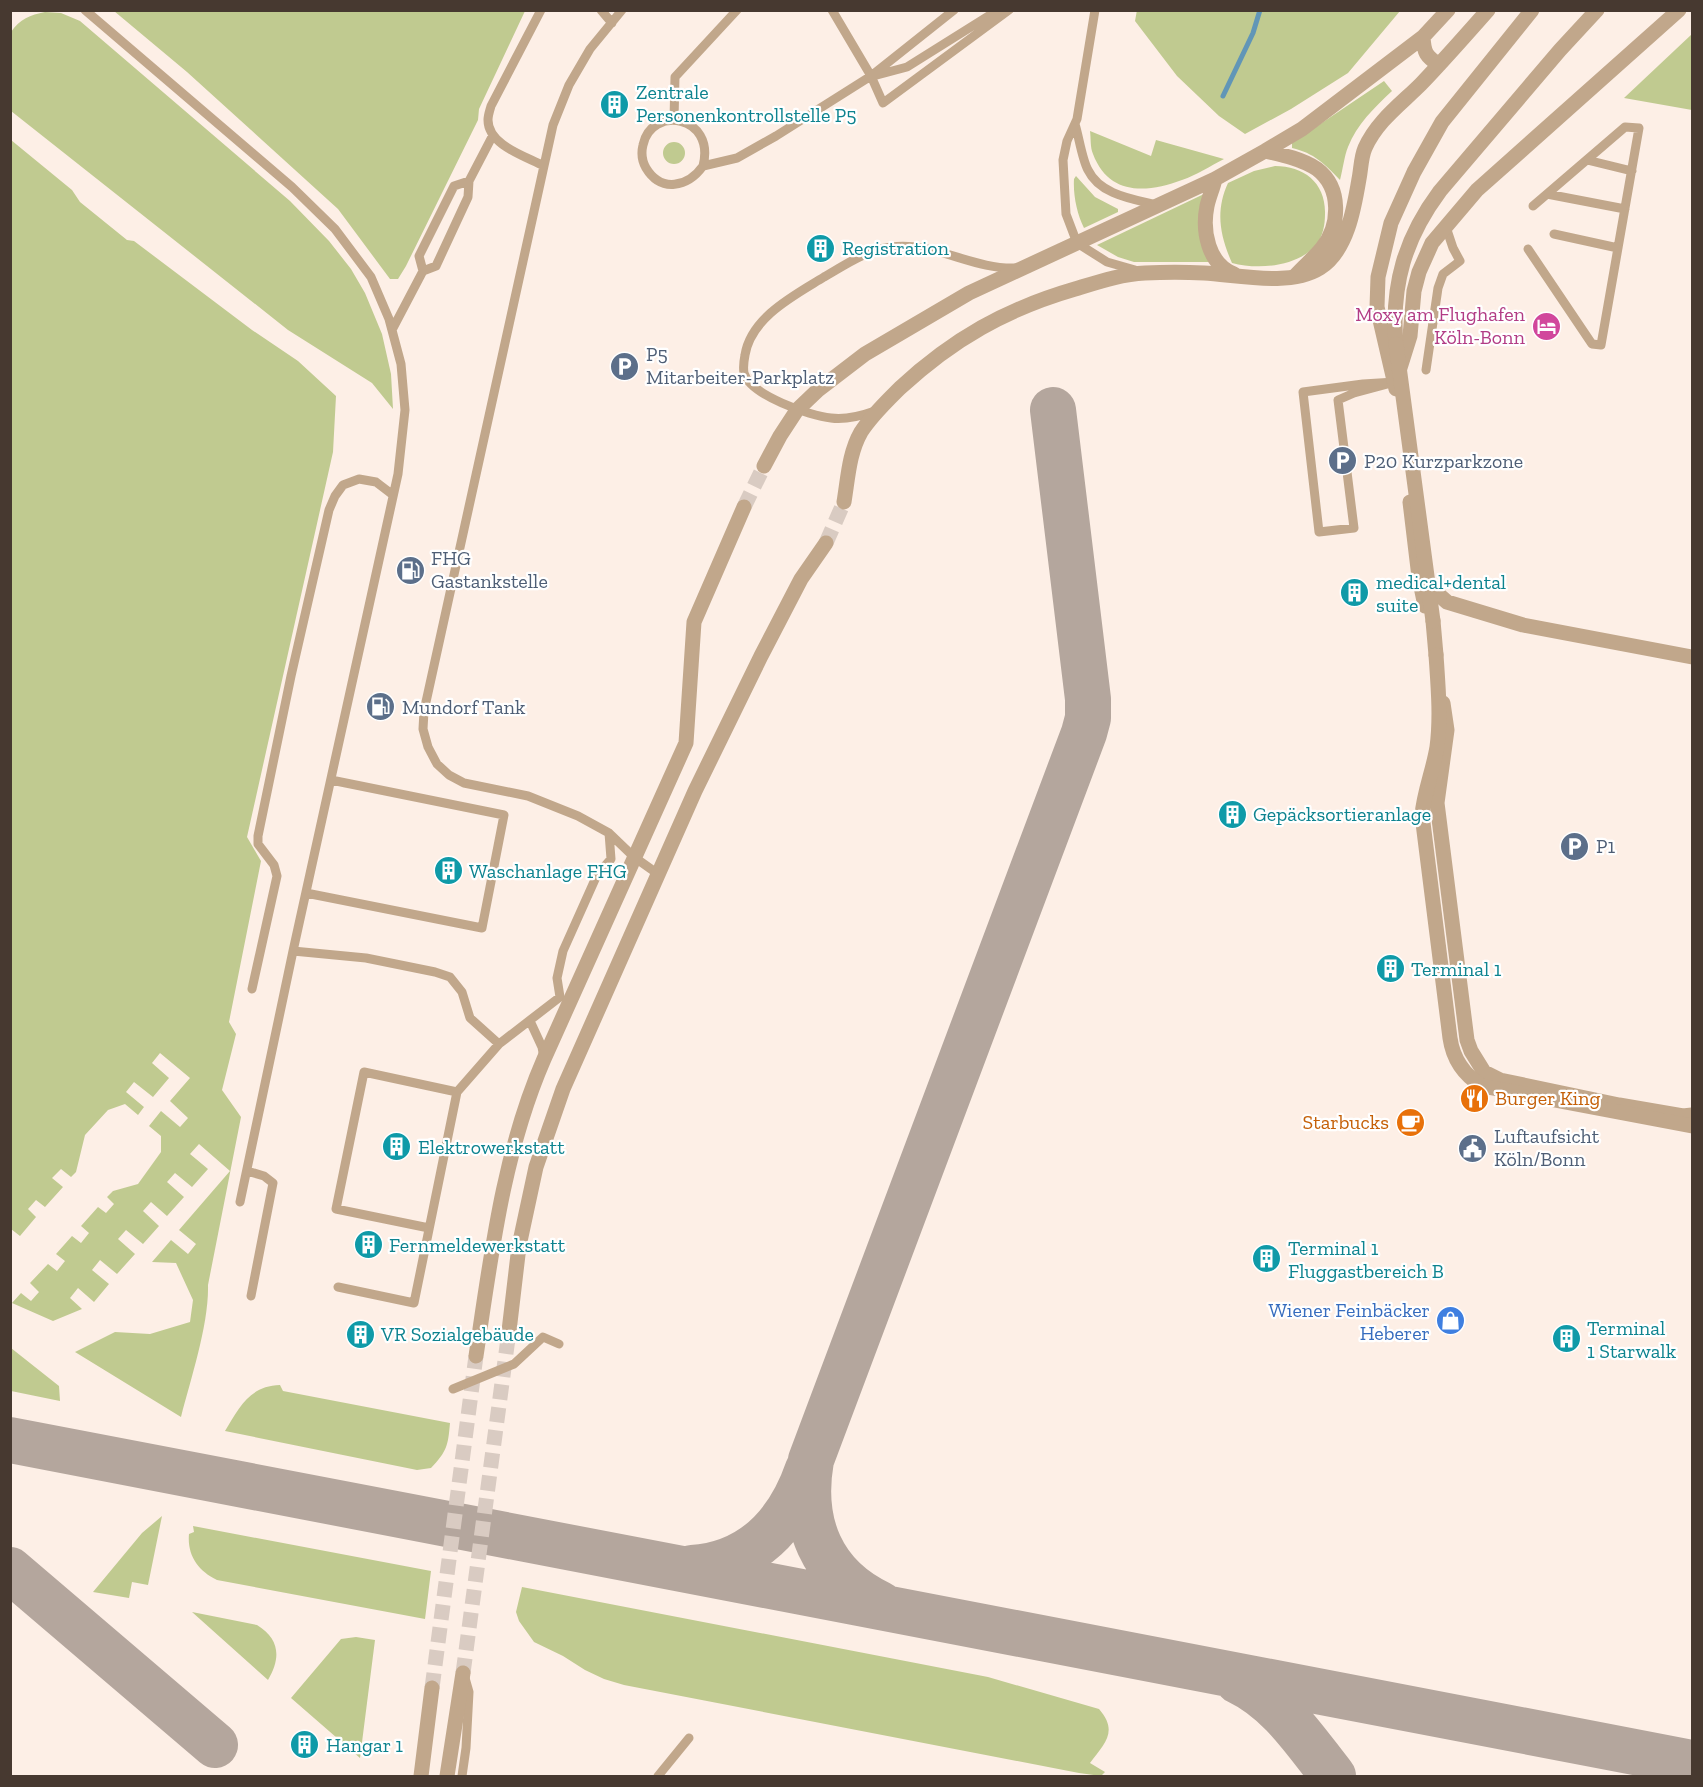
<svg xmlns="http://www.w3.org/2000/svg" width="1703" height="1787" viewBox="0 0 1703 1787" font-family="'Zilla Slab',serif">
<rect width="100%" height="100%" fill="#fdefe6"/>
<path fill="#c0ca90" d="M1137 10H1400V11L1348 73 1291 109 1245 134 1219 116 1177 76 1135 21Z
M114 11H525L479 109 478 120 406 266 398 279H390L338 209 187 72Z
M45 12 61 13 80 21 290 201 329 241 351 269 365 293 382 334 391 374 393 409 372 383 288 330 11 111V32C20 19 30 15 45 12Z
M1692 34V110L1624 98Z
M1384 81 1392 91C1374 108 1357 124 1348 147 1344 157 1343 169 1340 180 1325 164 1314 153 1292 148V143Z
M1090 131 1151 156 1156 140 1224 159C1210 166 1197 175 1182 180 1147 193 1109 196 1093 154 1090 147 1091 138 1090 131Z
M11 140 72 190 80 202 127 240 134 241 252 330 298 361 336 396 333 452 247 837 261 861 229 1022 236 1034 222 1090 241 1117 208 1285C209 1324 191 1378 181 1417L75 1352 115 1332 150 1334 190 1322 193 1300 176 1263 152 1262 171 1240 188 1254 196 1244 179 1230 230 1171 199 1144 190 1154 208 1169 192 1187 175 1173 167 1182 184 1197 167 1216 151 1202 143 1211 159 1226 143 1244 126 1230 118 1239 135 1254 117 1274 100 1260 92 1270 109 1284 94 1302 78 1288 70 1298 82 1309 53 1321 12 1303 21 1293 31 1301 39 1292 30 1283 48 1264 57 1271 65 1261 56 1254 72 1236 81 1243 89 1233 81 1226 98 1207 106 1213 114 1204 107 1197 113 1191 138 1184 161 1152V1136L149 1126 161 1111 180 1127 188 1118 170 1101 190 1078 160 1053 152 1063 169 1078 153 1097 134 1082 126 1092 144 1107 138 1115 125 1104 108 1110 85 1135 76 1172 71 1177 61 1169 52 1178 63 1187 45 1207 36 1200 28 1209 36 1217 20 1236 11 1229Z
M663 153a11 11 0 1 1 22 0a11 11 0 1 1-22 0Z
M1275 166C1304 166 1326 183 1325 214 1325 225 1323 236 1316 245 1297 267 1258 270 1232 263 1220 236 1215 211 1228 183L1254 171Z
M1076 176 1095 197 1118 209V212L1084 228C1077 214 1073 195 1074 179Z
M1204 194 1211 262H1134L1118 257 1097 245Z
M11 1348 59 1386 60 1401 11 1391Z
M280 1385 283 1391 450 1423C448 1446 447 1451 431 1468L417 1470 225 1431C239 1408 249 1386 280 1385Z
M162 1516 148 1585 132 1582 129 1598 93 1592 142 1533Z
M193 1526 431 1571 425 1619 217 1580C198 1571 187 1555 189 1534L194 1532Z
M522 1587 988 1677 1099 1709C1119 1732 1104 1744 1090 1763L1105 1772 1101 1776 1079 1773 624 1685 604 1679 585 1670 563 1656 534 1642 519 1621 516 1612Z
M192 1612 257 1625C280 1639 281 1658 268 1680Z
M356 1637 375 1640 360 1758 291 1698 341 1639Z"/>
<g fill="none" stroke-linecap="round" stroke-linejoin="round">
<path stroke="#6196b7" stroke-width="5" d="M1223 96 1253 33 1260 10"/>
<path stroke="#b4a69d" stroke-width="46" d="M10 1440 1692 1763
M692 1568C753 1564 789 1524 808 1469
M10 1570 215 1745
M880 1604C821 1576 800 1523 811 1460L1084 733 1088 718V699L1053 410
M1238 1681C1280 1701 1305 1741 1333 1776"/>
<path stroke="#d9cbc2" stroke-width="15" stroke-dasharray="15 8" stroke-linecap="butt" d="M744 507 764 466
M826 543 844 502
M463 1673 509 1331
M432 1688 476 1356"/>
<path stroke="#c1a78b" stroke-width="9" d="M85 10 292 187 335 229 371 277 389 319 401 364 405 410 398 474 293 951 240 1202
M541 10 491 106C490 110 488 115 488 120 488 145 525 156 544 166
M601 10 612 23
M622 10 590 49 569 85 553 125 424 711 423 729 428 747 437 764 449 775 464 783 528 796 578 816 609 833 634 857 658 874
M832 10 871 76 883 103 1009 10
M1095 10 1077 119 1067 141 1063 160 1066 214 1077 243 1107 262 1135 270
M877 75 907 67 998 10
M674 120 675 77 737 10
M1075 124C1079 137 1082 159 1088 170 1100 195 1133 199 1157 205
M1587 160 1632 171
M703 166C716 115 651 105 643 145 641 153 642 161 646 168 661 193 688 187 703 166L737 158 776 136 871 76 954 10
M1533 206 1547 194
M1554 234 1618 248
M1528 249 1592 344 1601 345 1639 128 1625 127 1547 194 1625 209
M423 271 419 256 454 186 469 181
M392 330 423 271 436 266 468 197 469 181 493 135
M1426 370 1438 288 1443 274 1460 261 1453 248 1446 227
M1395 382 1354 393 1338 400 1354 528 1319 532 1303 392 1363 384Z
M875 411C861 416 846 420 831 418 810 416 750 395 744 373 743 367 744 360 745 355 751 317 795 295 824 277 845 265 866 250 891 247 934 241 973 270 1016 268
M306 893 482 928 504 815 331 780
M293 951 366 958 435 972 450 977 462 992 470 1018 499 1044
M252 989 277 876 274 865 258 844V836L291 676 329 510 335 496 343 485 359 479 376 482 393 495
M530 1021 542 1047 544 1058
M247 1171 264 1176 273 1183 251 1296
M429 1228 336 1209 364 1072 457 1092
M338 1287 414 1303 457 1092 499 1044 560 997 557 978 563 951 597 875 611 859 609 833
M453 1389 514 1364 543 1337 559 1344
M462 1776 466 1748 469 1692 465 1678
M658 1776 689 1738"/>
<path stroke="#c1a78b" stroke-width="15" d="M1423 37C1424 53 1426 56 1439 65
M1265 151C1283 155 1302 159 1317 169 1342 188 1340 226 1322 248 1314 258 1304 266 1296 275
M1215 179C1213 188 1209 197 1207 206 1202 231 1208 264 1234 274
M1399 371 1410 336 1414 291 1419 272 1432 243 1477 190 1679 10
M1396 389 1377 307 1378 277 1391 223 1414 172 1442 122 1532 10
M764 466 780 436 797 410 818 390 865 354 969 293 1215 179 1265 151 1302 129 1423 37 1448 10
M844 502C848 478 849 453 861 432 872 415 886 402 900 388 953 339 1006 309 1075 289 1098 282 1122 274 1145 273 1165 272 1185 272 1204 273 1238 275 1290 287 1320 268 1347 251 1354 209 1359 179 1361 169 1361 157 1365 148 1377 121 1401 104 1421 84 1444 60 1466 35 1488 10
M1410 502 1419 577 1425 606
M1423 581 1447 602 1523 625 1692 657
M1443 703 1447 730 1437 803 1467 1040 1471 1051 1484 1072 1500 1080 1619 1105 1683 1116 1692 1115
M509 1331 519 1246 536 1167 563 1089 695 791 761 656 801 579 826 543
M476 1356C491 1256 503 1153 544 1059L686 743 694 622 744 507
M421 1776 432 1688
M447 1776 463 1673"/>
<path stroke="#c1a78b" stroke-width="15" d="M1396 344C1391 285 1405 238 1440 191L1560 50 1597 10
M1433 621 1436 655"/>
<path stroke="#c1a78b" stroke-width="15" d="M1396 344 1433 621
M1436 655C1438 685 1441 717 1437 747 1433 771 1424 792 1422 815L1450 1038C1453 1059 1464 1075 1482 1086L1692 1126"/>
</g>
<defs>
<symbol id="building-disc" viewBox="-11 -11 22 22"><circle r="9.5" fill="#0f9aa8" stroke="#fff"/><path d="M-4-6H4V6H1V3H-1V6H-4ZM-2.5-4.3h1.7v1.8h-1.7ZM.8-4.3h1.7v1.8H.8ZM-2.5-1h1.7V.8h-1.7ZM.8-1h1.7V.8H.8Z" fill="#fff"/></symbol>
<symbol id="hotel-disc" viewBox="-11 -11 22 22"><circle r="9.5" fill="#d1479c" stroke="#fff"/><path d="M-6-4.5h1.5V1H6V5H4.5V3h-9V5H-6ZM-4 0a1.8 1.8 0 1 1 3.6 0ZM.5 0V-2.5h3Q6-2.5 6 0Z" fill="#fff"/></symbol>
<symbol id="parking-disc" viewBox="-11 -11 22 22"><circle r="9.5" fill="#5c6f8a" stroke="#fff"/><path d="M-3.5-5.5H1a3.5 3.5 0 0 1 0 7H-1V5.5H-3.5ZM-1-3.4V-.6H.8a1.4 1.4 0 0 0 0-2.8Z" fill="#fff"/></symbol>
<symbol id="fuel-disc" viewBox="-11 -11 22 22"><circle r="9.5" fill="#5c6f8a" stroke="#fff"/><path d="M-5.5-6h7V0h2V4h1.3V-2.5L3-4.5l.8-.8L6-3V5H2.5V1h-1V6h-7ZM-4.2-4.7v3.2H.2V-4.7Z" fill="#fff"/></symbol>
<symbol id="restaurant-disc" viewBox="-11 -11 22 22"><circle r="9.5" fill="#e8710a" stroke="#fff"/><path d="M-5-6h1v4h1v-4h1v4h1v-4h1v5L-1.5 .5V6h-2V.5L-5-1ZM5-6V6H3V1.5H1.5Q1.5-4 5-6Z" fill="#fff"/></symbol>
<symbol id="cafe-disc" viewBox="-11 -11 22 22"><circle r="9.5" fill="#e8710a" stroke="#fff"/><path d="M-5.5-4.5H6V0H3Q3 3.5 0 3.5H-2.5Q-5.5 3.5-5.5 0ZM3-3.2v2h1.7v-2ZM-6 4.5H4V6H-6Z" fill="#fff"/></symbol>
<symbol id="civic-disc" viewBox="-11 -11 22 22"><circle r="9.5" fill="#5c6f8a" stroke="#fff"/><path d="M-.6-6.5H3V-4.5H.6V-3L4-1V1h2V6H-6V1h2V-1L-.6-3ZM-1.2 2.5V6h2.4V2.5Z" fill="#fff"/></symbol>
<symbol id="shop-disc" viewBox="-11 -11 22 22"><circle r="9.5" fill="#3f7fe0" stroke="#fff"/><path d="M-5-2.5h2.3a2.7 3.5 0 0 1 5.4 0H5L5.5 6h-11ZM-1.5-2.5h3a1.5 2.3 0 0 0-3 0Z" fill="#fff"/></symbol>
</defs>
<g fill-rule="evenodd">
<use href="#building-disc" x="598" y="88" width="33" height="33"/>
<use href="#building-disc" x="804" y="232" width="33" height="33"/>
<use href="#hotel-disc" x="1530" y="310" width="33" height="33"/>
<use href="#parking-disc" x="608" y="350" width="33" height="33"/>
<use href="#parking-disc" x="1326" y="444" width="33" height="33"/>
<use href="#fuel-disc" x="394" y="554" width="33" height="33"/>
<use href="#building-disc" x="1338" y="576" width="33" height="33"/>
<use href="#fuel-disc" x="364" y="690" width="33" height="33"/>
<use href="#building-disc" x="1216" y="798" width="33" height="33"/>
<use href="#parking-disc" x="1558" y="830" width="33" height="33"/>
<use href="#building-disc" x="432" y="854" width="33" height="33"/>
<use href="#building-disc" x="1374" y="952" width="33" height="33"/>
<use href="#restaurant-disc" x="1458" y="1082" width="33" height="33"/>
<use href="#cafe-disc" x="1394" y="1106" width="33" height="33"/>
<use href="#building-disc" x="380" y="1130" width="33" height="33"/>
<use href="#civic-disc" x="1456" y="1132" width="33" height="33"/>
<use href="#building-disc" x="352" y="1228" width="33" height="33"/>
<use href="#building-disc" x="1250" y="1242" width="33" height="33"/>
<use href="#shop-disc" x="1434" y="1304" width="33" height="33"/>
<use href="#building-disc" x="344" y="1318" width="33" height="33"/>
<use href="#building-disc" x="1550" y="1322" width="33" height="33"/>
<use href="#building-disc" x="288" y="1728" width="33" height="33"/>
</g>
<g text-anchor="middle" stroke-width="4.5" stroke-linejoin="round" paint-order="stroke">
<g font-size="20" fill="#0d838f" stroke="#fff" text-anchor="start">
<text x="636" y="99">Zentrale<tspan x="636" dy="23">Personenkontrollstelle P5</tspan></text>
<text x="842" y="255">Registration</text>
<text x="1376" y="589">medical+dental<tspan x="1376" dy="23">suite</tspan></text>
<text x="1253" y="821">Gepäcksortieranlage</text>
<text x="469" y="878">Waschanlage FHG</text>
<text x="1411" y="976">Terminal 1</text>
<text x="418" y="1154">Elektrowerkstatt</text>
<text x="389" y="1252">Fernmeldewerkstatt</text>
<text x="1288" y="1255">Terminal 1<tspan x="1288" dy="23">Fluggastbereich B</tspan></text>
<text x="1587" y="1335">Terminal<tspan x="1587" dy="23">1 Starwalk</tspan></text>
<text x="381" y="1341">VR Sozialgebäude</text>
<text x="326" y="1752">Hangar 1</text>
</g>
<g font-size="20" fill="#b23c85" stroke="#fff" text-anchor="end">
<text x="1525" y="321">Moxy am Flughafen<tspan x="1525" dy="23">Köln-Bonn</tspan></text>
</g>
<g font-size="20" fill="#4e5e75" stroke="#fff" text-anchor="start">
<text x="646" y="361">P5<tspan x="646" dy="23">Mitarbeiter-Parkplatz</tspan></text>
<text x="1364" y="468">P20 Kurzparkzone</text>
<text x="431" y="565">FHG<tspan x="431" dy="23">Gastankstelle</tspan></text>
<text x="402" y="714">Mundorf Tank</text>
<text x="1596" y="853">P1</text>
<text x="1494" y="1143">Luftaufsicht<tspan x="1494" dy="23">Köln/Bonn</tspan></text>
</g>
<g font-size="20" fill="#c56008" stroke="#fff" text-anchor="start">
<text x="1495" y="1105">Burger King</text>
<text x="1389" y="1129" text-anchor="end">Starbucks</text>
</g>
<g font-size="20" fill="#366cbe" stroke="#fff" text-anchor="end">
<text x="1430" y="1317">Wiener Feinbäcker<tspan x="1430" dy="23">Heberer</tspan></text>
</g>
</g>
<rect width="1703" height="1787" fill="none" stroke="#473930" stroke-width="24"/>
</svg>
